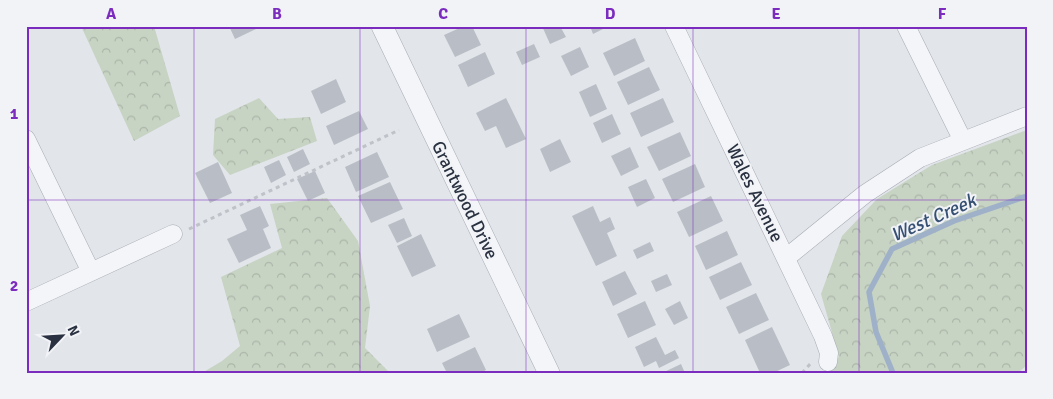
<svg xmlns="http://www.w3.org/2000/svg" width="1053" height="399" viewBox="0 0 1053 399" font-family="Signika,sans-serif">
<defs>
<pattern id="forest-crowns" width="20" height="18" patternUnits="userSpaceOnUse" patternTransform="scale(1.25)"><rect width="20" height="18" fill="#c7d3c3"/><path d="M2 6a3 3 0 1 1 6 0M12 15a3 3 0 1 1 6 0" fill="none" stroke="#abb6a9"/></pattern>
</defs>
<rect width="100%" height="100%" fill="#e2e5ea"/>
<path fill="url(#forest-crowns)" d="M81 26H154L180 116 134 141Z
M259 98 278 119 310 117 317 141 230 175 213 155 215 119Z
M1027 130V365L1018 373H823L839 357 821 294 842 236 877 199 932 165Z
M327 198 358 241 370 306 365 348 390 373H202L222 361 240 346 221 277 282 248 270 204Z"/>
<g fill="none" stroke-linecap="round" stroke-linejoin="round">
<path stroke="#9eb1c8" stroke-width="5.5" d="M893 373 876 332 869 292 892 249 954 221 1027 196"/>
</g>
<path fill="#b9bec6" d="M229 26H255L256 29 235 39Z
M464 26H472L481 45 455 57 444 35Z
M542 26H560L566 37 550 44Z
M590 26H609L593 34Z
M635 38 645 61 614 76 603 53Z
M534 44 540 57 522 65 516 52Z
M580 47 589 67 571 76 561 56Z
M485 52 495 74 468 87 458 65Z
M649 67 660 90 628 105 617 82Z
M336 79 346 102 321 114 311 91Z
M596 84 607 109 590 117 579 92Z
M506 98 526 139 506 148 496 126 485 131 476 113Z
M663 98 674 122 641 137 630 113Z
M359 111 368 129 334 145 326 126Z
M612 114 621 134 602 143 593 123Z
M680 132 691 156 659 171 647 147Z
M560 139 571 162 550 172 540 149Z
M630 147 639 167 621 176 611 156Z
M303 149 310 164 294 172 287 157Z
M377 152 389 177 356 192 345 167Z
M279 160 286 175 271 183 264 167Z
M218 162 232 193 210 203 195 173Z
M695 164 705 187 673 202 662 179Z
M315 171 325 193 308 201 297 179Z
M646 179 655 198 637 207 628 187Z
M390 182 403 209 371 223 358 196Z
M711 196 723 221 689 237 677 212Z
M260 206 269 226 263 229 271 248 239 263 227 239 247 230 240 215Z
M593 206 600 222 610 217 615 229 607 233 617 256 596 266 572 216Z
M404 218 412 236 397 243 388 225Z
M727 231 738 255 706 270 695 246Z
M421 234 436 266 412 277 397 246Z
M650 242 654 251 637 259 633 250Z
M741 262 752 285 720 300 709 277Z
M625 271 637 294 613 306 602 282Z
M667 274 672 285 656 292 651 281Z
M756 293 769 320 739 334 726 307Z
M645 301 656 325 628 338 617 314Z
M680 301 688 318 674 325 665 309Z
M459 314 470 337 437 352 427 329Z
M772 327 790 365 773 373H760L745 340Z
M656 337 665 355 675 350 679 358 659 368 656 361 644 367 635 347Z
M475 347 486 370 480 373H447L442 363Z
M681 364 685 373H662Z"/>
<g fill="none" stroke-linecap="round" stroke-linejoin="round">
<defs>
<path id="minor" d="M674 26 823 336 829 353 828 362
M906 26 963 141
M26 139 91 272
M786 258 865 194 920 158 1027 116
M26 302 173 234"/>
<path id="tertiary" d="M382 26 549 373"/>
</defs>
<use href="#minor" stroke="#a7acb4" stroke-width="19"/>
<use href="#tertiary" stroke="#a7acb4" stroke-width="22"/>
<path stroke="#bfc2c8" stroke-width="3" stroke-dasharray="4 4" stroke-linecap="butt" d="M189 229 399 130
M802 373 812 362"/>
<use href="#minor" stroke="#f4f5f8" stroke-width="18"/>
<use href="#tertiary" stroke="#f4f5f8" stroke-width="21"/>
</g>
<path fill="none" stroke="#7b2cbf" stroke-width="1" stroke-opacity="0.55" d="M194 26V373M360 26V373M526 26V373M693 26V373M859 26V373M26 200H1027"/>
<g text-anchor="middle" stroke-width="4" stroke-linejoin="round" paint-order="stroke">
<g font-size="18" fill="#2a3241" stroke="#f1f3f7">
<text transform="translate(755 193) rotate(64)" y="6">Wales Avenue</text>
<text transform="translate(465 200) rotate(64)" y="6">Grantwood Drive</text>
</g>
<g font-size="19" font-style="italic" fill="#365073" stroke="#f1f3f7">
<text transform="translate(933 217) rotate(-24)" y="7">West Creek</text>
</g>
</g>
<rect width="1053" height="399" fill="none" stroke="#f1f3f7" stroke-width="55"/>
<g transform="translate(62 336) rotate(65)" stroke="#f1f3f7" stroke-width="4" paint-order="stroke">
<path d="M0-4L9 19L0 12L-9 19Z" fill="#2a3241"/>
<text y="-8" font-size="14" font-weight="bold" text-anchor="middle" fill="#2a3241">N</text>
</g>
<rect x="28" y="28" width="998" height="344" fill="none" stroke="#7b2cbf" stroke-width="2"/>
<g font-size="16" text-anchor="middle" font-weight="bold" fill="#7b2cbf">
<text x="111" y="19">A</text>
<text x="277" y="19">B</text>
<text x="443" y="19">C</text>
<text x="610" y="19">D</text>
<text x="776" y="19">E</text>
<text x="942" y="19">F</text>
<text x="14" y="119">1</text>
<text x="14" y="291">2</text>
</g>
</svg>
